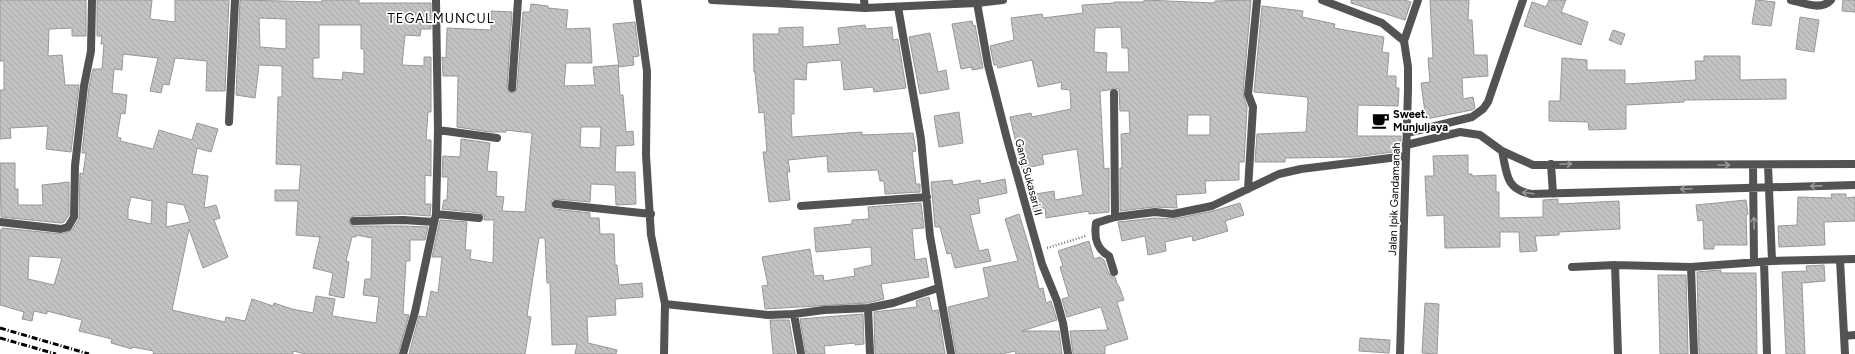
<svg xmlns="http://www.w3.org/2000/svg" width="1855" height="354" viewBox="0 0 1855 354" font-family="Figtree,sans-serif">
<defs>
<pattern id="building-back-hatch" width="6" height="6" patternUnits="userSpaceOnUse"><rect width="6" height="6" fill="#c3c3c3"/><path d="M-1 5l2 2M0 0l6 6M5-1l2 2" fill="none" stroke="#a6a6a6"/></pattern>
</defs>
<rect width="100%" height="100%" fill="#fff"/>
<path fill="url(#building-back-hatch)" stroke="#979797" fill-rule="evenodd" d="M0 0H86V36H72V28L49 29 48 56 62 55 65 85H79L71 152 46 149 48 126 10 128 11 138 0 139V90H4V61H0Z
M97 0H152L150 19 175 22V0H229L225 91H206L207 61 175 58 169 85 163 84 161 93 150 91 158 58 123 54 122 70 114 69 112 93 127 95 125 114 121 113 117 137 121 138 120 141 153 149 159 130 192 140 197 123 218 129 211 152 197 148 192 174 208 176 204 208 216 205 220 218 214 220 228 257 203 268 189 229 172 310 225 322 226 317 245 321 252 299 273 306 274 303 292 309 313 313 316 296 335 299 332 316 376 323 379 297 363 295 365 279H371L372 238 356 235V237H352L346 261 349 262 344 298 329 295 333 273 313 268 320 237 296 235 298 201H275V190H299L301 165 276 164 278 97H282V66L259 65 255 98 236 95 240 0 322 2V0H359V3H431V29H421L420 36 405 35 402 65 424 66V57H431V112H428L426 140H431V176L425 175V204H431L430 216 403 214 354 216 351 217 349 221 350 224 354 226H403L428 227 425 240H410V261H406L403 314 409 315 398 354H306L293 351V354H153L154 351 132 347V349L111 343 112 339 79 331 82 320 47 311V314L34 311 32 321 22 319 24 312 0 305V230H2V228L62 234 72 230 79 219 80 173 83 174 86 153H82L89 87 93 69H102L104 44H101L102 36H97ZM259 18 286 19V49L260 47ZM319 25H361V49H364V74L343 72 342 80 313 78V58H319ZM131 197 152 201 151 224 128 219V209ZM167 202 184 205 190 222 166 227ZM29 256 62 258 54 285 28 279Z
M1144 0 1214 3 1215 1 1251 0 1243 93 1247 107 1244 162H1239V180L1205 181 1206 193 1176 195 1177 208 1154 207 1120 211V168H1122L1121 134 1130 133 1129 111H1120L1119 89 1114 88 1109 90 1100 91 1104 169 1109 168V212L1089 214V211L1046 218 1045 208 1033 210 1030 195 1054 191 1055 200 1083 195 1077 149 1042 155 1044 164 1022 169 1010 117 1031 113 1032 117 1071 109 1070 90 1061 89 1062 82 1038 87 1032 60 998 68 997 65H994L990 46 1014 40 1011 18 1042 14 1043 18 1083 13 1082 5 1114 3V2H1144ZM1121 27 1122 48H1128L1129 72H1106L1107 53 1094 52 1095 28ZM1188 115H1210V135H1187Z
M1351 0H1404L1411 2 1405 20 1351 3Z
M1430 0H1469L1468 20H1472L1474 55H1487L1488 76 1462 78 1463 99 1473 97 1475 108 1472 110 1426 119 1421 83 1430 82 1428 58H1433Z
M1549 0H1566L1561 12 1588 22 1581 45 1524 26 1532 2 1546 7Z
M1756 0 1775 2 1771 26 1752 24Z
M1843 0H1855V12L1842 11Z
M531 4 548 6V8L568 10 566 29 590 28 592 63H566L564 86 595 85 593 67 618 65 620 95H623L626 132 633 131 634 145 616 146 615 172H635L636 204 616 205 615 185 591 184 590 202 556 199 552 200 551 204 555 209 590 213V218H599L600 234H614L615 265H617L619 285 642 283 643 297 615 299 616 315 587 317 588 343 617 350 616 354H575L577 344 552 345 550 283H547L545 238H539L527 316 531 317 525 354H409L419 316 426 317 431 291 438 293 442 257H432L440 220 467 222 465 250H471L470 259 493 263 494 220H484V215L480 213 442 209 444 200H447L448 177H442L443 156 460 157 461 139 490 143 487 171 497 172 496 196 504 197 502 211 525 212 532 133 506 130V132H490L457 127 458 76H443L442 57 446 58 447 28 491 30V11L512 12 507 88 509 92 514 93 517 88 523 12H530ZM581 127H601L600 148 580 147Z
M1262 6 1303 11 1302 17 1335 24 1334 28 1384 37 1382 52 1389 53 1387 76H1396V88H1399L1398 106 1358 105 1357 136H1401V151L1353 157 1285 158V162H1255L1257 134 1306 132 1308 101 1307 97 1254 92Z
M1800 17 1819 20 1814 52 1796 49Z
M972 21 973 26 975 25 983 68 972 70V67L961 69 952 24Z
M635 22 639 56 633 57 634 65 619 67 613 24Z
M865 25 866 29 892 27 893 40 898 39 906 88 874 92 873 87 844 90 841 60 807 63 806 80 794 79V114H791L792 137 862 132V135L913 133 916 151 912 152 916 184H920V192L885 194 884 181H880L878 170 828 172 827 156 788 160 790 172H787L790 200 769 202 763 152H767L764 112 759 113 755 73 754 72 753 34H779V28L803 27V47L840 44 838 28Z
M1613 30 1625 34 1621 45 1609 40Z
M930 33 938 72 946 70 949 89 920 94 909 37Z
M1704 56H1740V80L1786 79V99L1684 100V102L1626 105V129L1589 130 1588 122 1549 121V101H1560L1562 58 1587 60V70H1625V84L1696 80 1695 61H1704Z
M959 112 963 143 939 147 934 116Z
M1468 155V174H1472V176L1496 175V192H1499V218L1543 217V200L1558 199V204L1619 201 1620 229 1559 232V235L1535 236 1537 251 1520 252 1519 232H1500V247L1445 248 1444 215 1427 216 1425 176H1434L1433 156Z
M0 163H15V189H18V205H43L42 185 69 182V215L64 222 61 223 1 217Z
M1005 179 1007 193 978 199 980 213 970 215 979 251 988 249 991 261 955 268 951 253 947 254 940 227H935L931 182 952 180 953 185 980 180 981 184Z
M1831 194H1846V198L1855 197V221L1824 222 1825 245 1779 247 1778 226 1797 225 1798 197 1832 198Z
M1746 200 1748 214 1746 215 1747 245H1714V249H1704L1703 220 1698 221 1696 205Z
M921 203 924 228 912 229 915 260 926 258 929 277 881 284 884 299 867 303 765 309 762 286 768 285 762 257 810 249 814 276 823 275 824 281 855 276 854 269 872 265 871 247 816 252 814 228 852 224V220L869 219 868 207Z
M1240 203 1244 215 1225 221 1228 231 1193 241 1192 236 1165 242 1166 251 1148 255 1145 236 1122 241 1118 222 1155 218 1174 219 1213 211Z
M1019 214 1031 253 1039 289 1043 288 1046 303 1051 301 1057 320 1022 331H1059L1062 354H1016L1015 351 1002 354H956L948 307 989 297 983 268 1018 261 1005 219Z
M1089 241 1094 259 1100 257 1104 260 1109 274 1115 277 1118 286H1119L1124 300 1117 302 1128 339 1105 346V354H1073L1070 331 1108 330 1101 307 1067 317 1062 299 1069 297 1060 267 1063 266 1058 251Z
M1824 265 1825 281 1802 283 1805 354H1786L1782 272 1807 271 1806 266Z
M1721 270V273H1756L1757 354H1699L1697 272Z
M1658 275H1686L1688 354H1660Z
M929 297 932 311 938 310 945 354H875L874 312 917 307 916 301Z
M1425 303 1439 304 1437 354 1422 353Z
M863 314 864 344 855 345V343L824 346 825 354H806L800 319Z
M770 320H789L795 354H773Z
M1360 338 1390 340 1389 353 1359 351Z"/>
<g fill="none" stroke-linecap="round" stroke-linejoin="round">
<path stroke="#757575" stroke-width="2.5" stroke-dasharray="1 2" stroke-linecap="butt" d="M1047 248 1086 236"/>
<path stroke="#535353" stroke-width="8" d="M637 0 647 71 646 155 651 235 665 304 664 354
M864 0 865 8
M1791 0C1803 3 1821 11 1831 0
M977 3 988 65 1007 139 1042 264 1057 301 1063 323 1068 354
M898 7 921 139 930 236 951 354
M1404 41 1418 0
M512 88 518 0
M1114 93 1115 217
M229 122 235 0
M438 130 497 138
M1407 133 1472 117 1483 109 1488 102 1523 0
M1406 145 1460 132 1480 135 1502 151 1533 165 1855 164
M1502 151C1507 173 1505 189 1531 194L1855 185
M1551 164 1553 194
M1753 165 1754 262
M1768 165 1772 261
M1248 189 1253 107 1248 94 1257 0
M556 204 651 214
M801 206 927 197
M436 214 479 218
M354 221 403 220 434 222
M0 222 61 229 68 227 74 217 75 166 84 86 91 51 92 0
M1840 260 1845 354
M1764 262 1767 354
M1615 265 1618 354
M1572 267 1615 265 1691 267 1772 261 1855 259
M1691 267 1694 354
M1114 272 1109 256C1096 249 1094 237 1096 223L1115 217 1155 212 1173 214 1212 206 1279 174 1301 169 1406 156
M665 304 768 315 794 314 824 310 868 308 893 303 938 288
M868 308 870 354
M794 314 801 354
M1844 336 1855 335
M403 354 415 312 436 214 438 130 436 0"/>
<path stroke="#535353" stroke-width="8" d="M712 0 865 8 977 3 1003 0
M1322 0 1382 23 1404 41 1408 67V90L1400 354"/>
<path stroke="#000" stroke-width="3" stroke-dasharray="6 2 1 2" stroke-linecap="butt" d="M0 328 89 354
M0 338 56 354"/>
</g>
<defs><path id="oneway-shaft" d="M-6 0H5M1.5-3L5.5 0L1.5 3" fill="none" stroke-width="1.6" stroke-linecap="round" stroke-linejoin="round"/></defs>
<g stroke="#989898">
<use href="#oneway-shaft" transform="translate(1566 164)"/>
<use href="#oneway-shaft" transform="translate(1724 165)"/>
<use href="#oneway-shaft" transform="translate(1816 186) rotate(179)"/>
<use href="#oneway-shaft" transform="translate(1686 189) rotate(178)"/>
<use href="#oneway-shaft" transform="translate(1528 193) rotate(-173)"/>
<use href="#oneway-shaft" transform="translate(1754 223) rotate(-91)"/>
</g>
<defs>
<symbol id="cafe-bare" viewBox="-9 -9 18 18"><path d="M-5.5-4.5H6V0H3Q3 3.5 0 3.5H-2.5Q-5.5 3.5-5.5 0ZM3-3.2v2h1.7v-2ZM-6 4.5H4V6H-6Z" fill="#000" stroke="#fff" stroke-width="2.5" paint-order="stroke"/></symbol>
</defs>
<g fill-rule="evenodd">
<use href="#cafe-bare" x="1368" y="108" width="25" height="25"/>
</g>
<g text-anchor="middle" stroke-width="3.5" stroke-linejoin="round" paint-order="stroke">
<g font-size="11" font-weight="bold" fill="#000" stroke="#fff" text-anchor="start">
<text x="1393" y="118">Sweet.<tspan x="1393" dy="13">Munjuljaya</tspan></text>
</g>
<g font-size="11" fill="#000" stroke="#fff">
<text transform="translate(1029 177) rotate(75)" y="4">Gang Sukasari II</text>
<text transform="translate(1394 199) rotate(-88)" y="4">Jalan Ipik Gandamanah</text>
</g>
<g font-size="13" letter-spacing="1" fill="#000" stroke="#fff">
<text x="441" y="23">TEGALMUNCUL</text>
</g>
</g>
</svg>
